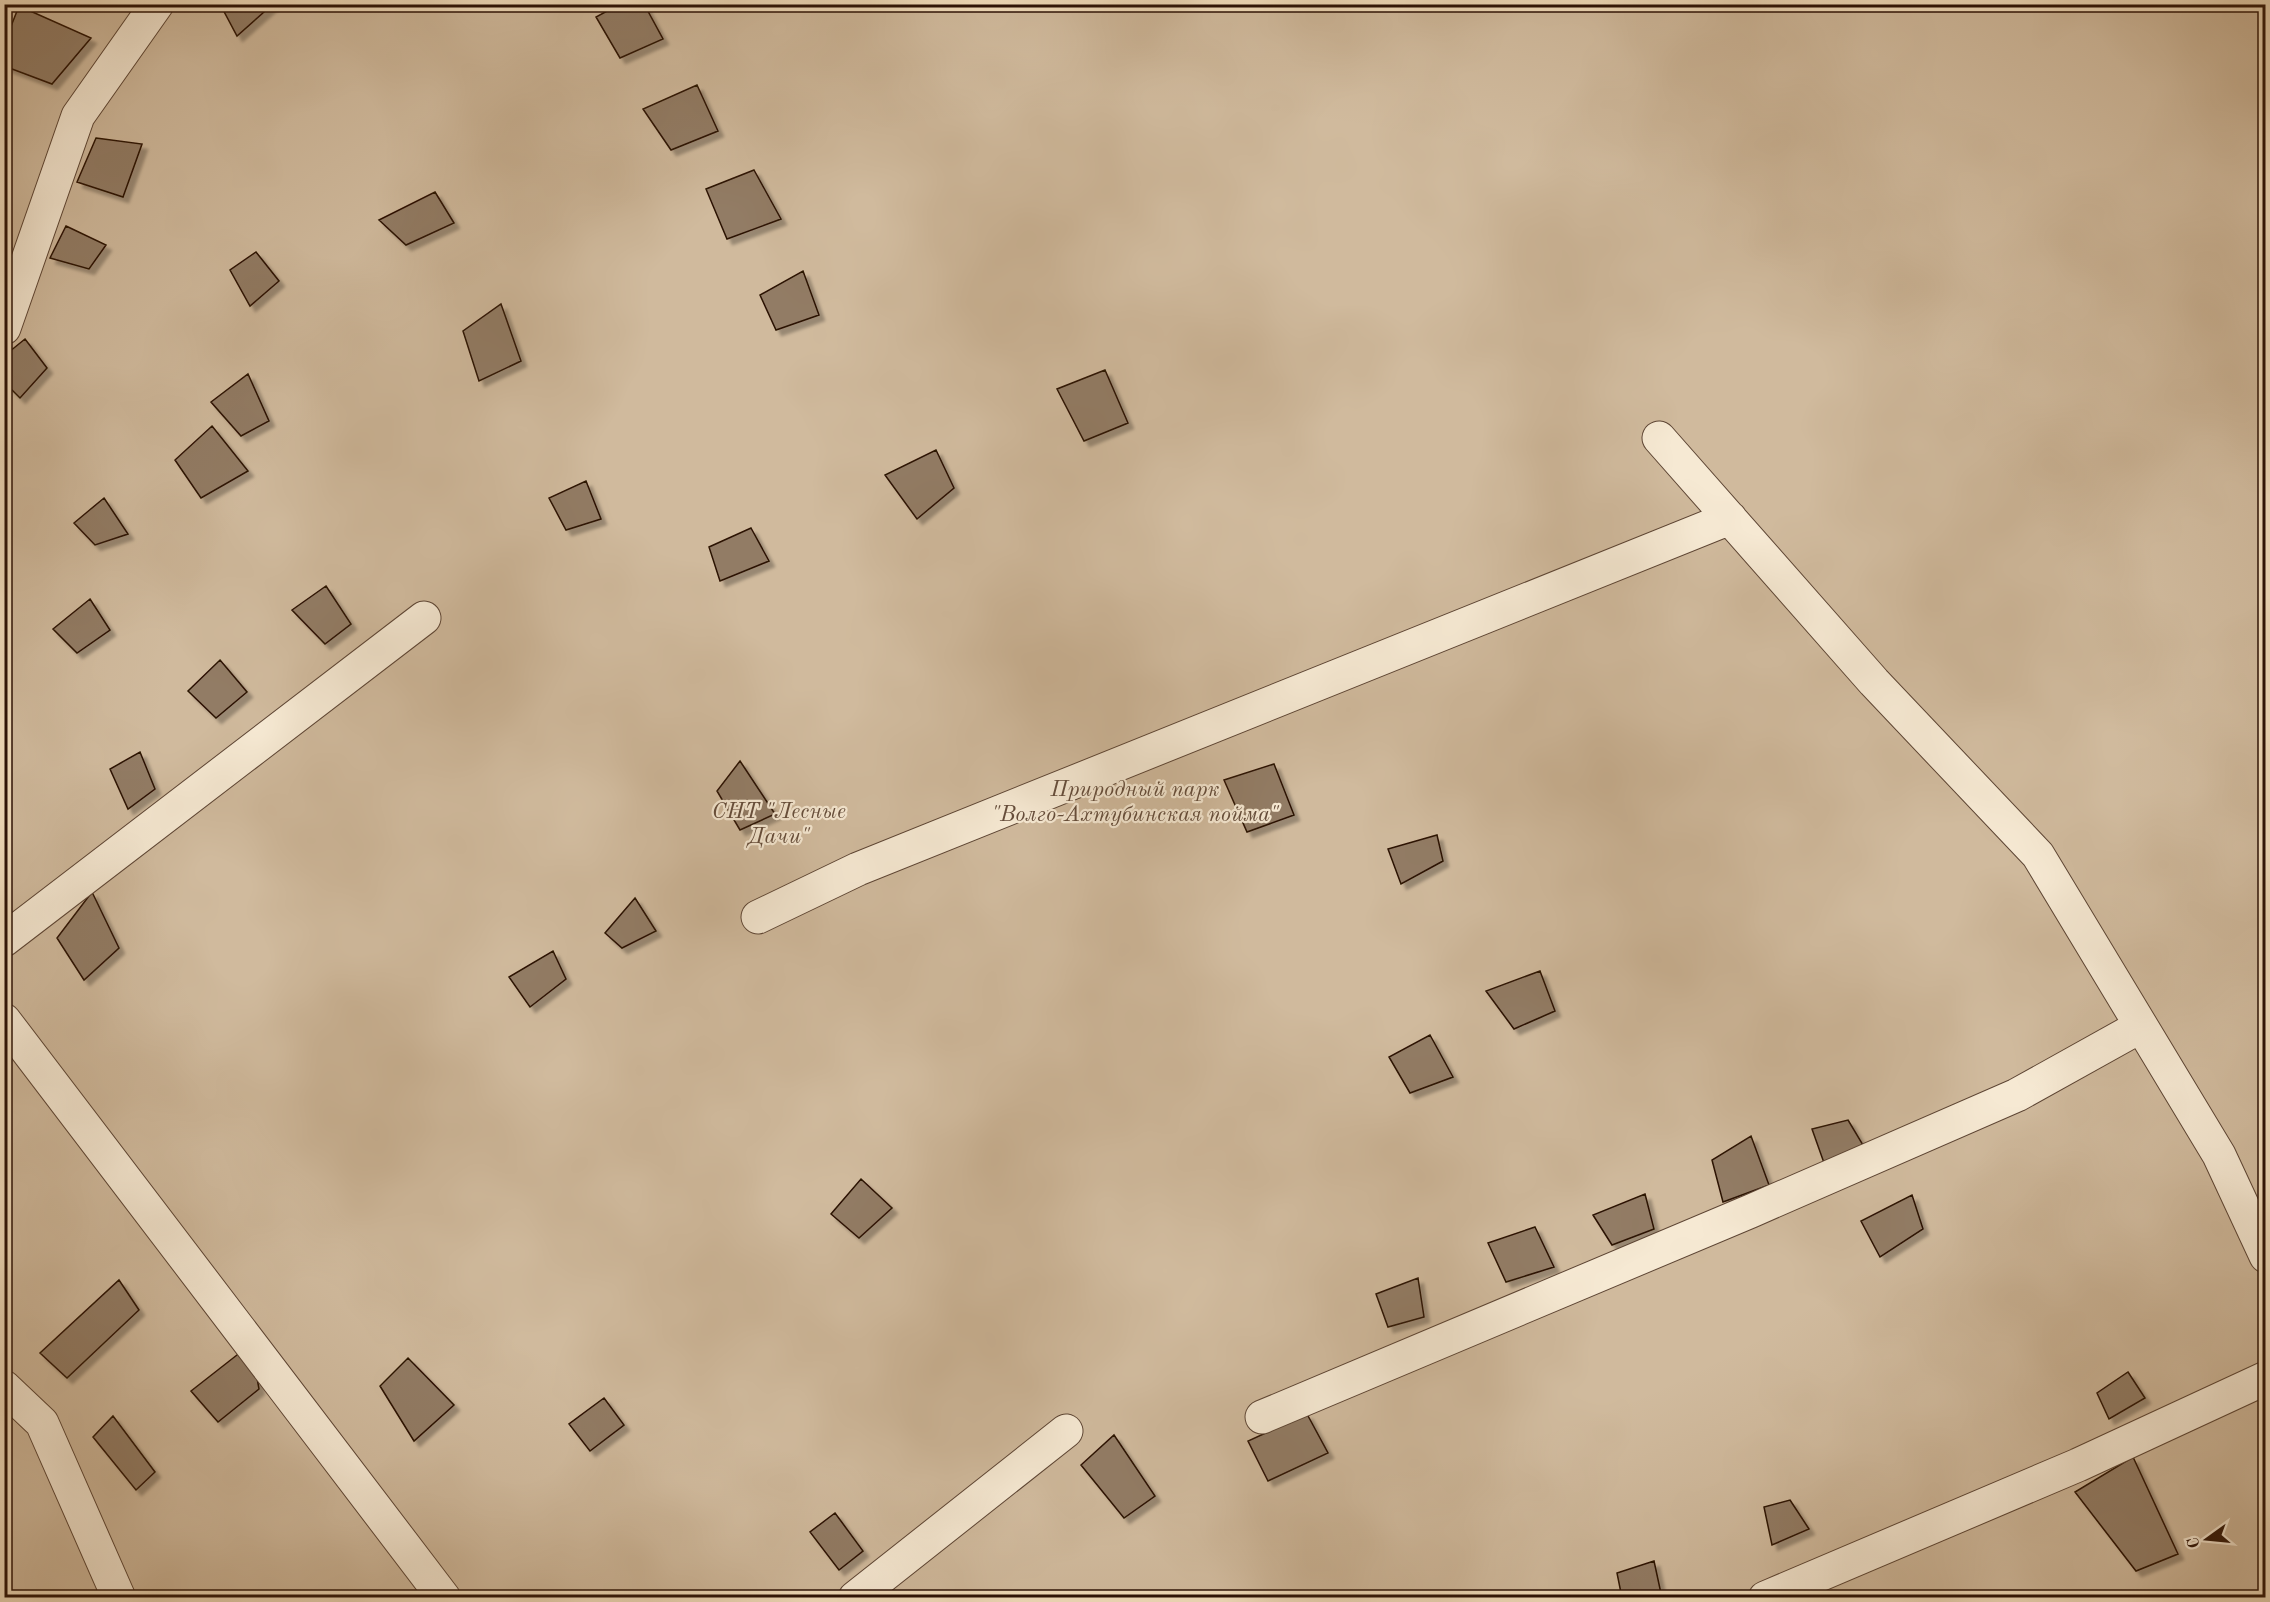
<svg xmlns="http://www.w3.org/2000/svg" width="2270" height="1602" viewBox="0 0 2270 1602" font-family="'Old Standard TT',serif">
<defs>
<filter id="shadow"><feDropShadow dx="5.5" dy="5.5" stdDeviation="1.5" flood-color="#0004"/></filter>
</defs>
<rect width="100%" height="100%" fill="#f1ddbc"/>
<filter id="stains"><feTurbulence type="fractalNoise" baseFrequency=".00333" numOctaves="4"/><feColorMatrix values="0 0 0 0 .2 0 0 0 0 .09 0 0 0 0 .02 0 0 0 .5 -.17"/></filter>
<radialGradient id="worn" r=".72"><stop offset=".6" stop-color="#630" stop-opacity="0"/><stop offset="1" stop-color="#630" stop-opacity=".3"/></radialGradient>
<path fill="#d0ba9d" stroke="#7e6652" stroke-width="1.5" d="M5 5H2265V1597L5 1598Z"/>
<path fill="#927c65" stroke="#2c1206" stroke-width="1.5" filter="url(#shadow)" d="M220 4H273L237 36Z
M620 4H644L663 39 620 58 596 17Z
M19 6 91 38 52 84 4 66V44Z
M697 85 718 131 671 150 643 109Z
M96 138 142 144 123 197 77 182Z
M754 170 781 219 727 239 706 189Z
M435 192 454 223 406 245 379 220Z
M66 226 106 245 89 269 50 258Z
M256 252 279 281 250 306 230 270Z
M803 271 819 315 776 330 760 295Z
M501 304 521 361 479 381 463 331Z
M25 339 47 368 20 398 4 382V356Z
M1105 370 1128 423 1084 441 1057 389Z
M248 374 269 421 241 436 211 402Z
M212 426 248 471 201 498 175 460Z
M936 450 954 488 917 519 885 475Z
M586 481 601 519 566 530 549 498Z
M104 498 128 534 95 545 74 523Z
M751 528 769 561 720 581 709 547Z
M326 586 351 624 325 644 292 610Z
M90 599 110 630 77 653 53 629Z
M220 660 247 692 216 718 188 691Z
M140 752 155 789 128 809 110 769Z
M740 761 775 814 740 830 717 791Z
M1274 764 1294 815 1247 832 1224 780Z
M1437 835 1443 861 1401 884 1388 849Z
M92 892 119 948 84 980 57 938Z
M635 898 656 931 622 948 605 933Z
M553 951 566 979 530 1007 509 977Z
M1540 971 1555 1011 1514 1029 1486 991Z
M1430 1035 1453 1077 1410 1093 1389 1057Z
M1848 1120 1863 1145 1829 1177 1812 1129Z
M1751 1136 1769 1185 1723 1202 1712 1160Z
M861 1179 892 1208 859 1238 831 1214Z
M1645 1194 1654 1229 1612 1245 1593 1215Z
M1912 1195 1923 1229 1880 1257 1861 1221Z
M1535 1227 1554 1267 1506 1282 1488 1243Z
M1418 1278 1424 1317 1388 1327 1376 1294Z
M119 1280 139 1310 67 1378 40 1353Z
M251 1344 259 1389 218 1422 191 1391Z
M408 1358 454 1405 414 1441 380 1386Z
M2128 1372 2145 1398 2109 1419 2097 1393Z
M604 1398 624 1425 590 1451 569 1424Z
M1307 1414 1328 1453 1268 1481 1248 1441Z
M113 1416 155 1472 136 1490 93 1437Z
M1114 1435 1155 1496 1124 1518 1081 1465Z
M2133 1457 2178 1554 2136 1571 2075 1492Z
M1790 1500 1809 1529 1772 1545 1764 1507Z
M835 1513 863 1551 839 1570 810 1532Z
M1654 1561 1662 1598H1622L1617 1573Z
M1571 1591 1576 1598H1555Z"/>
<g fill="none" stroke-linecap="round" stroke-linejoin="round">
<defs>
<path id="minor" d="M4 328 78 116 157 4
M1659 438 1874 682 2038 855 2219 1155 2266 1256
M758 917 858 869 1730 518
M4 940 424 618
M4 1020 444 1598
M4 1387 42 1423 119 1598
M1262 1417 1751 1211 2017 1095 2141 1026
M855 1598 1066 1431
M1765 1598 2078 1465 2266 1378"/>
</defs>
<use href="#minor" stroke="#5d4534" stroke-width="35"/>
<use href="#minor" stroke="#f6e9d3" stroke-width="33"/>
</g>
<g text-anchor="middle" stroke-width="4.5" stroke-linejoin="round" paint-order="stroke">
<g font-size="22" font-style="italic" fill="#654d3b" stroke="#f6e9d3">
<text x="1135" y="796">Природный парк<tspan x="1135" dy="25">"Волго-Ахтубинская пойма"</tspan></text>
<text x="779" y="818">СНТ "Лесные<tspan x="779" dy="25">Дачи"</tspan></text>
</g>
</g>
<rect width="2270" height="1602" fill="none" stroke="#f1ddbc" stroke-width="24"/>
<rect x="6" y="6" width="2258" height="1590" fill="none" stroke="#2c1206" stroke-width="3"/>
<rect x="12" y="12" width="2246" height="1578" fill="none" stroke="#2c1206" stroke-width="1.5"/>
<g transform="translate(2207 1539) rotate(255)" stroke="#f6e9d3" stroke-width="4.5" paint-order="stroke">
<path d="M0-4.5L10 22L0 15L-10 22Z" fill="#2c1206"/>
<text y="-9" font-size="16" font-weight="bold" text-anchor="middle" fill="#2c1206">С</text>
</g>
<rect width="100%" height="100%" filter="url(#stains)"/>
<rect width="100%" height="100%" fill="url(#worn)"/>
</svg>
